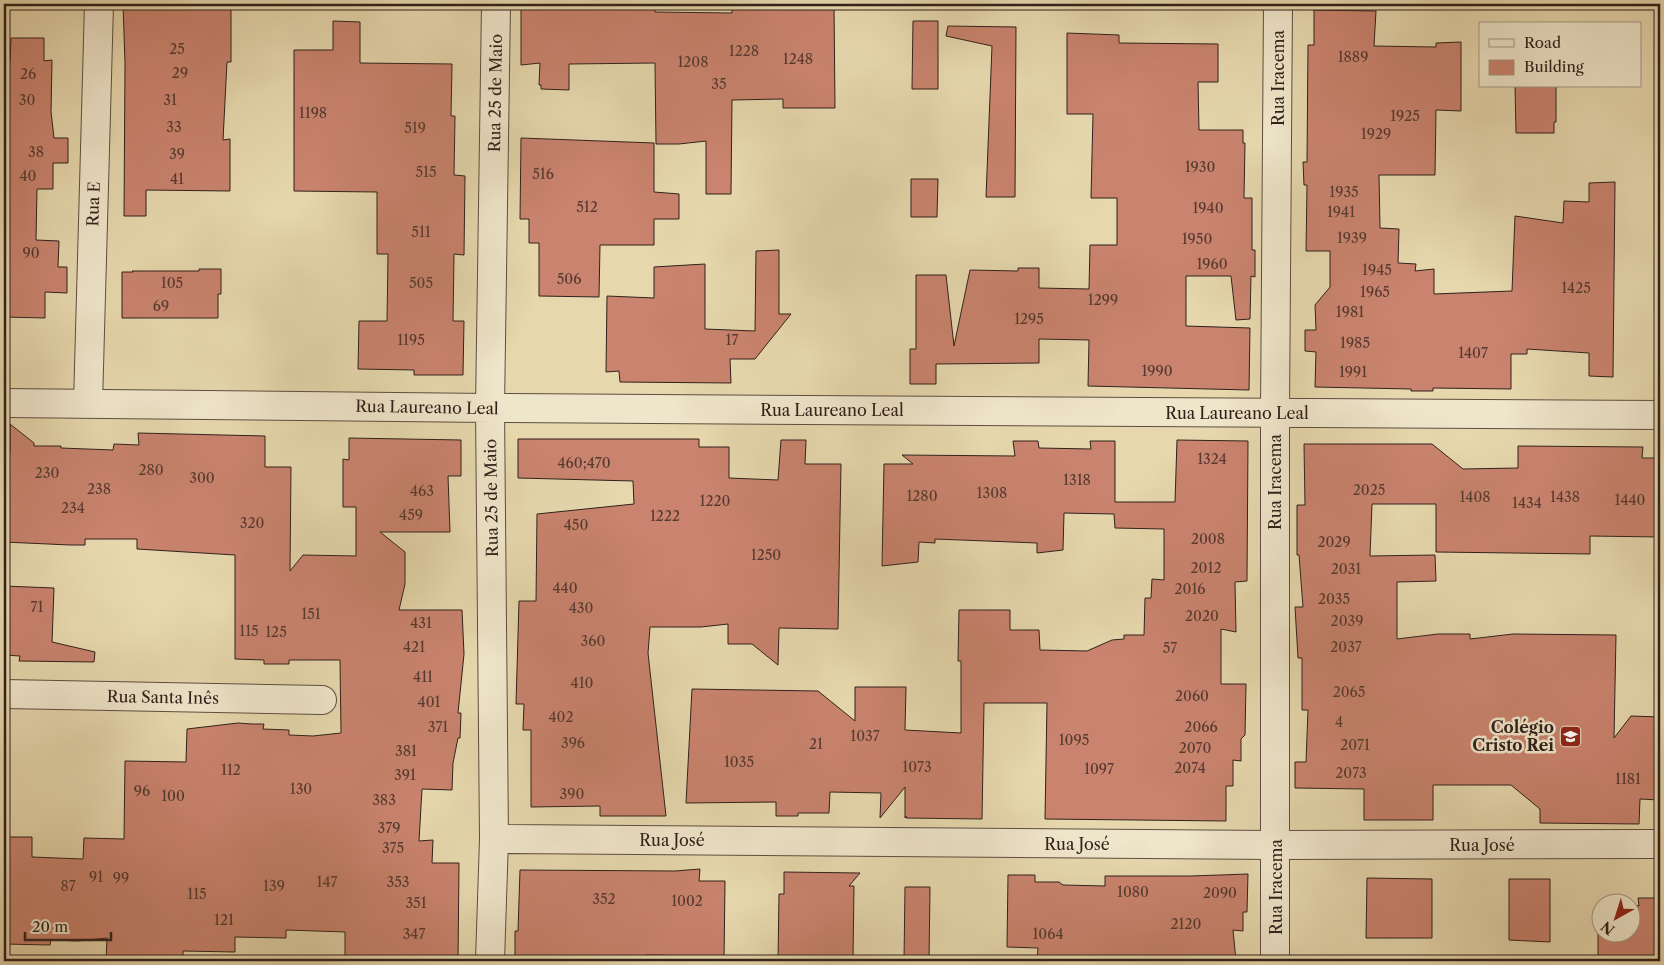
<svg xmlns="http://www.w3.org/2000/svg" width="1664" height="965" viewBox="0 0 1664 965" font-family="'Libre Caslon Text',serif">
<rect width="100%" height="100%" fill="#e6d7ad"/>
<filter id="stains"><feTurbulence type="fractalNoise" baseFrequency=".004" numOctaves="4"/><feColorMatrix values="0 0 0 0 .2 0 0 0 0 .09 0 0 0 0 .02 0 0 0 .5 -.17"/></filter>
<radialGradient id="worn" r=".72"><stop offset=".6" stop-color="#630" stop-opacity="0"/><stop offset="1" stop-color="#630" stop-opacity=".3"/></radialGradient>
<path fill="#c9836e" stroke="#30211b" d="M123 4H231V62H227L223 140 230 139V191L146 190V216H124L125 63Z
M521 4H654L655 12 732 13V5L809 6V4H834L835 108H783V99L732 100 731 194H706V141L679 144H656L655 63 569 64V90L541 89V85H539L540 63 521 65Z
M1314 10 1376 11 1374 46 1436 47V43L1461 42V111L1436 110 1435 175H1379L1380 228 1399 229 1398 263 1416 264 1415 271 1434 269V294L1512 291 1515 216 1563 223 1564 201 1589 202V183L1615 182 1613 377 1589 376V353L1527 349V354H1511V389L1433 388V391H1411V389L1315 387 1316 352 1305 351V330H1316L1315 305 1330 287V251H1306L1307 185H1304L1303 162H1307L1308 45H1314Z
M333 21 360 22V63L452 64 451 116H455L454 175 465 176 464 255 454 254 453 321H464L463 375H414V370L358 369 359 321H387L388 254H377V192L294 191V50H333Z
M913 21H938V89H912Z
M948 26 1016 27 1015 197H986L992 46 946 36Z
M1067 33 1119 35V43L1218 44V82H1198L1199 130H1243V143H1245L1244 198H1252V250H1255V277L1251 276 1250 319 1236 320 1231 276H1186V326L1250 328 1249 390 1088 386 1089 340 1039 339V363L936 364V384H910V349H916V275H946L954 346 970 270 1018 271V268H1039V288L1089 289 1090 245H1117V198H1091L1093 114H1067Z
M11 38H44V61L52 60 51 112 54 138H68V163H53V189H37L36 240 59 241 58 267H67V293L45 292V318L4 317V63L10 62Z
M1515 86H1556V122H1554V133H1516Z
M521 138 654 143V192L679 194V219H654V245H600L599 297 539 296V243H529V219H520Z
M911 179H938L937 217H911Z
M779 250V314H791L755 359H730L731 383 620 382 619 371 606 372 607 296 654 298V267L705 264V329L755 331 756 251Z
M199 269H221V294H218V318H122V272H133L132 271H199Z
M10 424 34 443V446H61V448L113 450 114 444 139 445 138 433 265 436V467H291L290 571 303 555 356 556V507H343V459L349 460V438L461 440V476H448L450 532H380L405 552V584L399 610H462L464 654 458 713H461L460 738H458L453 763 452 790 422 789 419 841 433 840 432 863H459L458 961H345V932L286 930V938L235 937V952L183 951V957L131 956V961H106L107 938 78 941 51 940 50 945 4 944V837H32V857L83 859 84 838 124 839 125 761 186 762 187 729 238 723 252 724H264L263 729 289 730V735L313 736 341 733 340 660H289V664H264V660L235 659V555L137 549V539H85V545H70L4 542V453H10Z
M518 439H699V447H729V478L778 480 781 440H806L805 464H841L838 629 779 628 778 665 752 644H728V624L701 627H650L648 653 666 816H600V806L531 807V730H523L524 704H516L519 601H536L537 514 634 504 633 481 518 478Z
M1177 440 1248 441 1247 581 1235 582 1236 632 1221 629V684H1246L1245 735 1241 739V761L1233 760V786H1226V821L1045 819 1047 703H984L982 819 906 818V816L905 818V787L880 818 881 793 830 792 829 813H798V816H776V802L686 803 692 689 818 691 855 721V687H906L905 730 961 733V661H958L959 610H1010V630H1039L1040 650 1087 651 1112 640 1124 639V635H1144L1145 598H1151L1152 579 1164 580V529L1115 528 1114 514 1064 513 1063 550 1037 553V543L935 539V543L919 542 918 562 882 566 884 464H913L902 455 1015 456 1013 441H1038L1039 448 1091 449 1090 441H1115V502H1175Z
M1304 444H1432L1463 469 1518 468V446L1643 447 1642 458H1660V537L1590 536V554L1436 552V504H1372L1370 556 1435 555 1436 581 1397 582V639L1438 634H1470V639L1513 634 1616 635 1614 738 1631 716 1660 717V800L1640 799 1639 824 1540 823V809L1511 785H1433V820H1364V789L1295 788V762H1306L1308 710H1302V658H1298L1295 607H1303L1299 555H1297V505H1305Z
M4 586 54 588 52 642 95 652 94 662 19 661 20 656 4 655Z
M700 869 699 881H725L724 961H696V956L646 955V961H520L521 956 515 957V931H518L520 870 675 871Z
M784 872 860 873 849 886H854L853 957H802V961H778L779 894H784Z
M1248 874 1247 912H1243V931L1233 930 1236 961H1037L1038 948 1007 947 1008 875H1035V882H1059L1063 885 1105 886V876H1191Z
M1367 878 1432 879V938H1366Z
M1509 879H1550V942L1509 940Z
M905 887H930L929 961H904Z
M1638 898H1660V961H1598V919H1602V932H1632V905L1639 906Z"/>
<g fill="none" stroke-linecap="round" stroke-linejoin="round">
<defs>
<path id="minor" d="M4 403 490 408 1660 415
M88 404 99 4
M4 694 322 700
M494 839 1276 845 1660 844
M490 961 494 839 490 408 496 4
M1275 961V413L1278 4"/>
</defs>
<use href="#minor" stroke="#5e4e40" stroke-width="30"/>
<use href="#minor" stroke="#efe5ca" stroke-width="28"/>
</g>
<defs>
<symbol id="school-square" viewBox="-11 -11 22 22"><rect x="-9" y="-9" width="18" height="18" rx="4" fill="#8f2418" stroke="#efe5ca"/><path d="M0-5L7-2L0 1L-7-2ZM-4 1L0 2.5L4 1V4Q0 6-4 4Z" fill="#fff"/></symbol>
</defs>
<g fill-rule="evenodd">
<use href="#school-square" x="1558" y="724" width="25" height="25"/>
</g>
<g text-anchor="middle" stroke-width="5" stroke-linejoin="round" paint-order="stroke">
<g font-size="14" fill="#563a30">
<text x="177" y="54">25</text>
<text x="744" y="56">1228</text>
<text x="1353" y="62">1889</text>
<text x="798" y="64">1248</text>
<text x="693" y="67">1208</text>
<text x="180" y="78">29</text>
<text x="28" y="79">26</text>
<text x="719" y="89">35</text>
<text x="27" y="105">30</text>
<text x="170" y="105">31</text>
<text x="313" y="118">1198</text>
<text x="1405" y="121">1925</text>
<text x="174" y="132">33</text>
<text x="415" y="133">519</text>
<text x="1376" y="139">1929</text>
<text x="36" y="157">38</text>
<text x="177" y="159">39</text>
<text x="1200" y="172">1930</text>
<text x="426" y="177">515</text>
<text x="543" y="179">516</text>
<text x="28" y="181">40</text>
<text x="177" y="184">41</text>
<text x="1344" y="197">1935</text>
<text x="587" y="212">512</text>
<text x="1208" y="213">1940</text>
<text x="1341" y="217">1941</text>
<text x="421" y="237">511</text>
<text x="1352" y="243">1939</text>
<text x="1197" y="244">1950</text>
<text x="31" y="258">90</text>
<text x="1212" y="269">1960</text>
<text x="1377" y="275">1945</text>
<text x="569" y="284">506</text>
<text x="172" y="288">105</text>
<text x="421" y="288">505</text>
<text x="1576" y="293">1425</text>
<text x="1375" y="297">1965</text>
<text x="1103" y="305">1299</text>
<text x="161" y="311">69</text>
<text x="1350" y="317">1981</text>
<text x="1029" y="324">1295</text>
<text x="411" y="345">1195</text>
<text x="732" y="345">17</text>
<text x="1355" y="348">1985</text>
<text x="1473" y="358">1407</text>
<text x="1157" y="376">1990</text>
<text x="1353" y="377">1991</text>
<text x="1212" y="464">1324</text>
<text x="584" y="468">460;470</text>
<text x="151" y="475">280</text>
<text x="47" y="478">230</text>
<text x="202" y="483">300</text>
<text x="1077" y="485">1318</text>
<text x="99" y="494">238</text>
<text x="1369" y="495">2025</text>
<text x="422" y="496">463</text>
<text x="992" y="498">1308</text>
<text x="922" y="501">1280</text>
<text x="1475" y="502">1408</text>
<text x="1565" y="502">1438</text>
<text x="1630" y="505">1440</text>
<text x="715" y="506">1220</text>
<text x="1527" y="508">1434</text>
<text x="73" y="513">234</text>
<text x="411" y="520">459</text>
<text x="665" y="521">1222</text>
<text x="252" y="528">320</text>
<text x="576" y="530">450</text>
<text x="1208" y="544">2008</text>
<text x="1334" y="547">2029</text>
<text x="766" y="560">1250</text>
<text x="1206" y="573">2012</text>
<text x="1346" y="574">2031</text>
<text x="565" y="593">440</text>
<text x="1190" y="594">2016</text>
<text x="1334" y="604">2035</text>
<text x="37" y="612">71</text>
<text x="581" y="613">430</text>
<text x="311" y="619">151</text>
<text x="1202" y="621">2020</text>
<text x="1347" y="626">2039</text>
<text x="421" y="628">431</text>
<text x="249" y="636">115</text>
<text x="276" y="637">125</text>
<text x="593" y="646">360</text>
<text x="414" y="652">421</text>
<text x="1346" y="652">2037</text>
<text x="1170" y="653">57</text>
<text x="423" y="682">411</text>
<text x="582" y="688">410</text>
<text x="1349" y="697">2065</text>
<text x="1192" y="701">2060</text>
<text x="429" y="707">401</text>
<text x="561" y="722">402</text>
<text x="1339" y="727">4</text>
<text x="438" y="732">371</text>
<text x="1201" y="732">2066</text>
<text x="865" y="741">1037</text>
<text x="1074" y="745">1095</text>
<text x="573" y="748">396</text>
<text x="816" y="749">21</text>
<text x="1355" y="750">2071</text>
<text x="1195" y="753">2070</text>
<text x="406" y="756">381</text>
<text x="739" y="767">1035</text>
<text x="917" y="772">1073</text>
<text x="1190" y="773">2074</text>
<text x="1099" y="774">1097</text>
<text x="231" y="775">112</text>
<text x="1351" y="778">2073</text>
<text x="405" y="780">391</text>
<text x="1628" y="784">1181</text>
<text x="301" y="794">130</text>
<text x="142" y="796">96</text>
<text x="572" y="799">390</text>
<text x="173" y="801">100</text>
<text x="384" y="805">383</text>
<text x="389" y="833">379</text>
<text x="393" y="853">375</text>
<text x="96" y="882">91</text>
<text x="121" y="883">99</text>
<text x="327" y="887">147</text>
<text x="398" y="887">353</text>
<text x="68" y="891">87</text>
<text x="274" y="891">139</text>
<text x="1133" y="897">1080</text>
<text x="1220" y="898">2090</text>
<text x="197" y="899">115</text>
<text x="604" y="904">352</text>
<text x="687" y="906">1002</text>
<text x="416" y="908">351</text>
<text x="224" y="925">121</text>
<text x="1186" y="929">2120</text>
<text x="414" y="939">347</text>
<text x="1048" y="939">1064</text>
</g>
<g font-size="16" fill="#30211b" stroke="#efe5ca">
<text transform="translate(1278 78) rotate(-90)" y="6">Rua Iracema</text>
<text transform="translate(495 93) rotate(-89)" y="6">Rua 25 de Maio</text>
<text transform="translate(93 204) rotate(-88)" y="6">Rua E</text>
<text transform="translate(427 407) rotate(1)" y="6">Rua Laureano Leal</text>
<text x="832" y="416">Rua Laureano Leal</text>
<text x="1237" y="419">Rua Laureano Leal</text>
<text transform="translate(1275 482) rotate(-90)" y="6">Rua Iracema</text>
<text transform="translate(491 498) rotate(-91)" y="6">Rua 25 de Maio</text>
<text transform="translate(163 697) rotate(1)" y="6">Rua Santa Inês</text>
<text x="672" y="846">Rua José</text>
<text x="1077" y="850">Rua José</text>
<text x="1482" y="851">Rua José</text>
<text transform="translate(1276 887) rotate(-90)" y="6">Rua Iracema</text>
</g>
<g font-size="16" font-weight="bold" fill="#30211b" stroke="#efe5ca" text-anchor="end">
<text x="1554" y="733">Colégio<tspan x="1554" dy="18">Cristo Rei</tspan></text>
</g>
</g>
<rect width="1664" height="965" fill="none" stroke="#e6d7ad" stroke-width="20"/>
<rect x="5" y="5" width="1654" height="955" fill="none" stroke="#30211b" stroke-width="2.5"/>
<rect x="10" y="10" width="1644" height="945" fill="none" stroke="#30211b"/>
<rect x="1479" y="22" width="162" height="65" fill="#efe5ca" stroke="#a39784"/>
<rect x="1489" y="39" width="25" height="8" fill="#efe5ca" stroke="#a39784"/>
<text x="1524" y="48" font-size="15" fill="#30211b">Road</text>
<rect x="1489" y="60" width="25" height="15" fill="#c9836e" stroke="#a39784"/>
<text x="1524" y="72" font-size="15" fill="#30211b">Building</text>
<g transform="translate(1616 918) rotate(219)"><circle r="24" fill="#efe5ca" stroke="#a39784"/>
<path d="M0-4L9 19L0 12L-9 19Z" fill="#8f2418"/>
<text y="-8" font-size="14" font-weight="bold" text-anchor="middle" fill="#30211b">N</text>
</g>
<path d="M25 932v8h86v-8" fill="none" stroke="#30211b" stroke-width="2.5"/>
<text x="32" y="932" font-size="15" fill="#30211b" stroke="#efe5ca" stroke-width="4" paint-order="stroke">20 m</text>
<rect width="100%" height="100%" filter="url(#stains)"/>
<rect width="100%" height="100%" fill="url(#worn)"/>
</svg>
